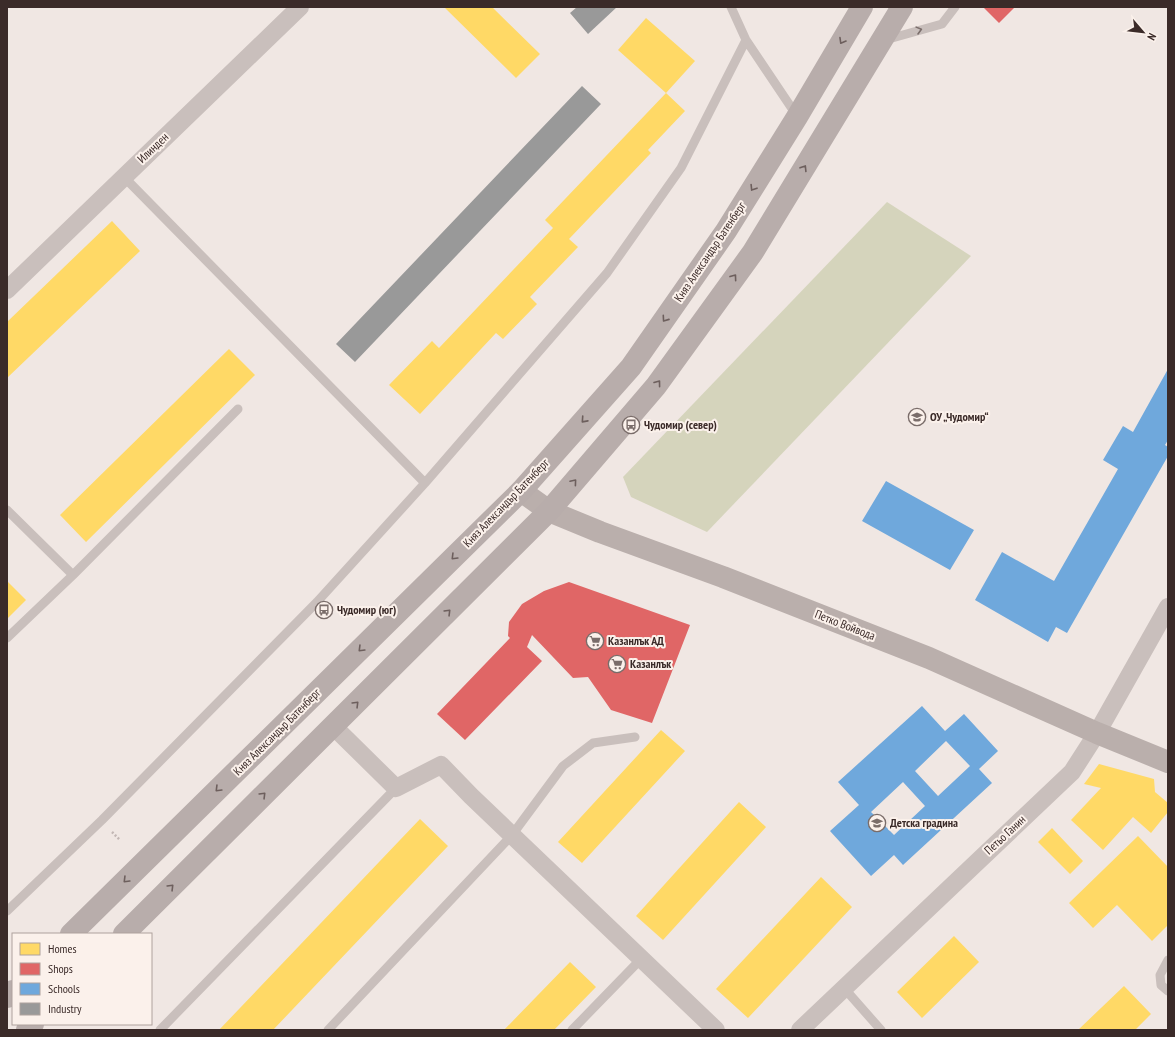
<svg xmlns="http://www.w3.org/2000/svg" width="1175" height="1037" viewBox="0 0 1175 1037" font-family="'PT Sans Narrow',sans-serif">
<rect width="100%" height="100%" fill="#f0e7e3"/>
<path fill="#d5d4bc" d="M887 202 971 256 707 532 631 497 623 477Z"/>
<path fill="#ffd966" d="M444 7H492L540 54 516 78Z
M646 18 695 61 666 93 618 50Z
M666 93 685 111 648 150 651 153 569 239 578 247 530 297 537 304 503 339 496 333 420 414 389 385 432 341 439 348 553 228 545 220Z
M112 221 140 251 7 378V322Z
M229 349 255 375 86 542 60 515Z
M7 581 26 600 7 619Z
M661 730 685 751 582 863 558 842Z
M1099 764 1154 779 1155 792 1168 803V812L1151 833 1133 817 1103 850 1071 820 1101 788 1084 784Z
M739 802 766 827 663 940 636 916Z
M420 819 448 846 273 1030H219Z
M1052 828 1083 861 1070 874 1038 842Z
M1138 836 1168 867V925L1152 941 1117 905 1093 928 1069 903Z
M821 877 852 907 748 1018 716 989Z
M954 936 979 962 922 1018 897 992Z
M570 962 596 987 554 1030H504Z
M1124 986 1151 1014 1135 1030H1078Z"/>
<path fill="#e06666" d="M983 7H1015L999 23Z
M569 582 690 625 652 723 611 710 588 677 573 678 532 635 527 647 542 661 465 740 437 714 510 638 508 636 509 622 522 604 544 591Z"/>
<path fill="#6fa8dc" fill-rule="evenodd" d="M1168 369V440L1165 445 1168 447V456L1067 633 1056 627 1048 642 975 600 1002 552 1054 581 1118 469 1103 460 1123 426 1133 432Z
M886 481 974 530 950 570 862 521Z
M922 706 945 731 964 714 998 751 979 769 992 783 903 865 894 855 871 876 830 831 859 805 838 782ZM946 741 970 766 938 796 915 771ZM903 782 925 806 894 835 871 812Z"/>
<path fill="#999" d="M577 7H617L588 34 570 13Z
M582 86 601 104 355 362 336 344Z"/>
<g fill="none" stroke-linecap="round" stroke-linejoin="round">
<path stroke="#c2b7b4" stroke-width="2.5" stroke-dasharray="2 2" stroke-linecap="butt" d="M112 832 120 840
M7 962H8"/>
<path stroke="#c9bfbc" stroke-width="9" d="M731 7 746 40 797 116
M885 40 942 24 955 7
M124 177 425 483 607 273 681 168 746 40
M7 510 73 575
M7 638 73 575 238 409
M7 911 102 820 317 602 425 483
M1168 960 1160 975 1161 985 1168 991
M844 988 881 1030
M160 1030 396 788
M328 1030 512 835 563 766 593 743 635 737
M572 1030 641 959"/>
<path stroke="#c9bfbc" stroke-width="18" d="M7 290 300 7
M333 726 396 788 441 765 471 796 716 1030
M800 1030 1072 772 1097 733 1168 607"/>
<path stroke="#baafac" stroke-width="22" d="M521 491 549 511 600 532 723 577 929 658 1097 733 1168 762"/>
<path stroke="#b8adab" stroke-width="22" d="M71 934 521 491 631 367 726 231 797 117 862 7
M124 934 549 511 656 386 753 252 902 7
M7 997 13 991
M27 1030 33 1024"/>
</g>
<defs><path id="oneway-chevron" d="M-2-3.5L2.5 0L-2 3.5" fill="none" stroke-width="1.6" stroke-linecap="round" stroke-linejoin="round"/></defs>
<use stroke="#7b6e6b" href="#oneway-chevron" transform="translate(919 30) rotate(-15)"/>
<g stroke="#6d5f5d">
<use href="#oneway-chevron" transform="translate(842 41) rotate(120)"/>
<use href="#oneway-chevron" transform="translate(804 168) rotate(-58)"/>
<use href="#oneway-chevron" transform="translate(753 188) rotate(122)"/>
<use href="#oneway-chevron" transform="translate(734 277) rotate(-54)"/>
<use href="#oneway-chevron" transform="translate(665 319) rotate(125)"/>
<use href="#oneway-chevron" transform="translate(658 383) rotate(-53)"/>
<use href="#oneway-chevron" transform="translate(584 420) rotate(132)"/>
<use href="#oneway-chevron" transform="translate(574 482) rotate(-50)"/>
<use href="#oneway-chevron" transform="translate(454 557) rotate(135)"/>
<use href="#oneway-chevron" transform="translate(448 612) rotate(-45)"/>
<use href="#oneway-chevron" transform="translate(361 649) rotate(135)"/>
<use href="#oneway-chevron" transform="translate(356 704) rotate(-45)"/>
<use href="#oneway-chevron" transform="translate(218 789) rotate(135)"/>
<use href="#oneway-chevron" transform="translate(263 795) rotate(-45)"/>
<use href="#oneway-chevron" transform="translate(126 880) rotate(135)"/>
<use href="#oneway-chevron" transform="translate(171 887) rotate(-45)"/>
</g>
<defs>
<symbol id="school-ring" viewBox="-11 -11 22 22"><circle r="9.5" fill="#fbf1eb" stroke="#7a6d6a" stroke-width="1.5"/><path d="M0-5L7-2L0 1L-7-2ZM-4 1L0 2.5L4 1V4Q0 6-4 4Z" fill="#7a6d6a"/></symbol>
<symbol id="bus-ring" viewBox="-11 -11 22 22"><circle r="9.5" fill="#fbf1eb" stroke="#7a6d6a" stroke-width="1.5"/><path d="M-5-6H5V4H4V6H2V4H-2V6H-4V4H-5ZM-3.5-4V0h7V-4ZM-3.5 1.2v1.5H-2V1.2ZM2 1.2v1.5H3.5V1.2Z" fill="#7a6d6a"/></symbol>
<symbol id="supermarket-ring" viewBox="-11 -11 22 22"><circle r="9.5" fill="#fbf1eb" stroke="#7a6d6a" stroke-width="1.5"/><path d="M-6-5.5h2.5l.6 2H6L4.5 2H-2.5L-4.4-4H-6ZM-1.5 3.2a1.3 1.3 0 1 0 .1 0ZM3 3.2a1.3 1.3 0 1 0 .1 0Z" fill="#7a6d6a"/></symbol>
</defs>
<g fill-rule="evenodd">
<use href="#school-ring" x="907" y="407" width="20" height="20"/>
<use href="#bus-ring" x="621" y="415" width="20" height="20"/>
<use href="#bus-ring" x="314" y="600" width="20" height="20"/>
<use href="#supermarket-ring" x="585" y="631" width="20" height="20"/>
<use href="#supermarket-ring" x="607" y="654" width="20" height="20"/>
<use href="#school-ring" x="867" y="813" width="20" height="20"/>
</g>
<g text-anchor="middle" stroke-width="4" stroke-linejoin="round" paint-order="stroke">
<g font-size="12" fill="#3b2b29" stroke="#fbf1eb">
<text transform="translate(153 148) rotate(-44)" y="4">Илинден</text>
<text transform="translate(710 252) rotate(-56)" y="4">Княз Александър Батенберг</text>
<text transform="translate(506 503) rotate(-46)" y="4">Княз Александър Батенберг</text>
<text transform="translate(845 625) rotate(21)" y="4">Петко Войвода</text>
<text transform="translate(277 732) rotate(-45)" y="4">Княз Александър Батенберг</text>
<text transform="translate(1005 835) rotate(-43)" y="4">Петьо Ганин</text>
</g>
<g font-size="12" font-weight="bold" fill="#3b2b29" stroke="#fbf1eb" text-anchor="start">
<text x="930" y="421">ОУ „Чудомир“</text>
<text x="644" y="429">Чудомир (север)</text>
<text x="337" y="614">Чудомир (юг)</text>
<text x="608" y="645">Казанлък АД</text>
<text x="630" y="668">Казанлък</text>
<text x="890" y="827">Детска градина</text>
</g>
</g>
<rect width="1175" height="1037" fill="none" stroke="#3b2b29" stroke-width="16"/>
<rect x="12" y="933" width="140" height="92" fill="#fbf1eb" stroke="#aea29d"/>
<rect x="20" y="943" width="20" height="12" fill="#ffd966" stroke="#aea29d"/>
<text x="48" y="953" font-size="12" fill="#3b2b29">Homes</text>
<rect x="20" y="963" width="20" height="12" fill="#e06666" stroke="#aea29d"/>
<text x="48" y="973" font-size="12" fill="#3b2b29">Shops</text>
<rect x="20" y="983" width="20" height="12" fill="#6fa8dc" stroke="#aea29d"/>
<text x="48" y="993" font-size="12" fill="#3b2b29">Schools</text>
<rect x="20" y="1003" width="20" height="12" fill="#999999" stroke="#aea29d"/>
<text x="48" y="1013" font-size="12" fill="#3b2b29">Industry</text>
<g transform="translate(1143 32) rotate(118)" stroke="#fbf1eb" stroke-width="3" paint-order="stroke">
<path d="M0-3L7 15L0 10L-7 15Z" fill="#3b2b29"/>
<text y="-6" font-size="11" font-weight="bold" text-anchor="middle" fill="#3b2b29">N</text>
</g>
</svg>
